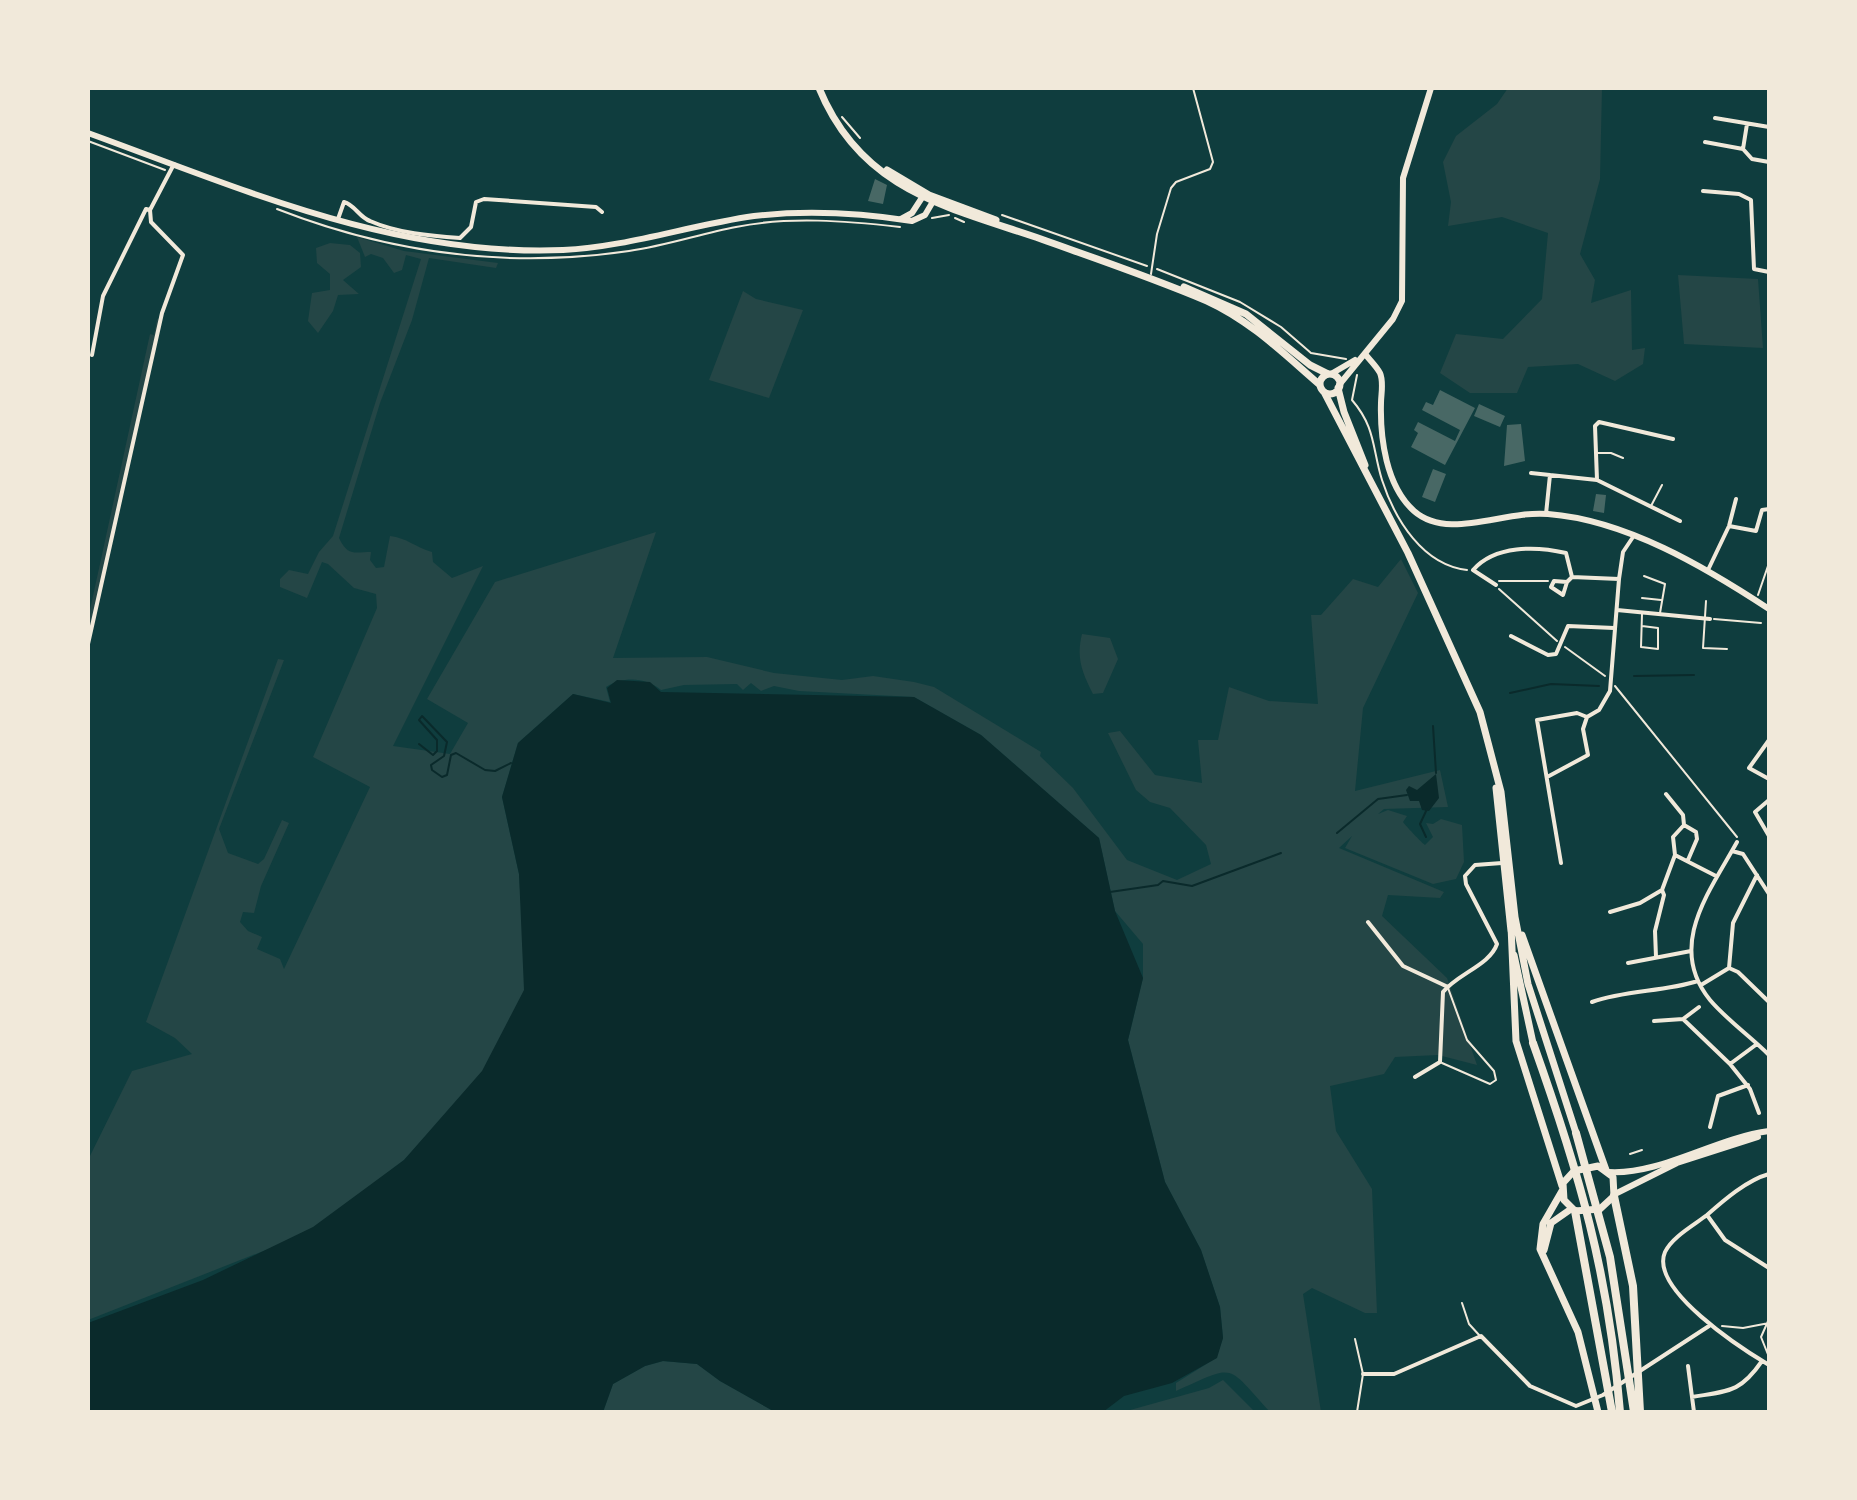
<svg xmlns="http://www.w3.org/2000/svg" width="1857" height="1500" viewBox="0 0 1857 1500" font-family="'Alegreya Sans',sans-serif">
<rect width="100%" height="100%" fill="#0f3d3e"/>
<path fill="#244646" d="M1508 88H1602L1600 179 1580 254 1595 280 1591 303 1631 290 1632 350 1645 348 1643 364 1615 381 1578 364 1528 367 1517 393H1470L1440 373 1456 334 1503 339 1542 299 1548 233 1502 217 1448 226 1451 202 1443 162 1456 136 1497 104Z
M357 237 404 251 498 263 496 268 429 258 412 320 380 403 339 538C348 557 355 552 371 552L370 560 376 568 384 567 390 536C407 538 415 547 432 552L433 562 452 578 483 566 393 746 450 754 468 723 427 699 495 582 656 532 613 658 707 657 774 673 842 680 873 676 914 682 934 687 1041 752 1040 756 1073 788 1127 860 1177 880 1211 864 1206 845 1170 808 1150 802 1136 790 1108 733 1120 731 1155 775 1202 783 1198 740H1218L1229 687 1269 701 1318 704 1311 615H1321L1353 579 1378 587 1401 559 1418 593 1363 708 1355 791 1440 770 1448 807 1384 809 1378 814 1388 810 1407 816 1403 822C1404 824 1423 844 1425 845L1433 837 1426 823 1433 824 1441 819 1462 825 1464 862 1456 879 1433 884 1345 848 1352 836 1339 848 1444 892 1440 898 1388 895 1382 916 1447 978 1477 1065 1438 1055 1395 1057 1384 1074 1330 1086 1336 1131 1372 1189 1377 1313H1365L1312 1288 1303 1294 1321 1412H1270C1225 1363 1237 1364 1176 1391V1383L1216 1358 1223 1338 1220 1307 1201 1250 1165 1182 1128 1040 1143 978V944L1115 911 1099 838 981 735 914 697 799 691 774 686 761 691 751 683 743 690 737 684 684 685 661 690C646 677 623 676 606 687L610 702 573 694 518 743 502 797 519 874 527 991 484 1073 404 1160 309 1233 88 1320V1160L132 1071 192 1054 175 1038 146 1022 278 659 284 660 219 829 228 853 258 864 264 859 282 820 289 823 261 886 254 913 243 912 240 922 248 931 262 937 257 949 280 959 284 969 370 787 313 757 377 608 376 594 354 588 328 564 322 562 307 598 280 587V579L289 570 308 574 319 552 333 536 421 259 406 255 402 270 394 273 383 258 371 254 365 257Z
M330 243 350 245 360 253 361 267 343 280 359 294 338 295 333 311 318 333 308 321 312 293 330 290V274L317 263 316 248Z
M1678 275 1758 279 1763 348 1684 344Z
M743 291 756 299 803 310 769 398 709 380Z
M157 319 160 320 88 643V619L150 334 154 335Z
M1082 634 1110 638 1118 659 1103 693 1093 694C1082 672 1076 658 1082 634Z
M663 1361 697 1364 720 1381 775 1412H603L613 1384 645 1366Z
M1223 1380 1255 1412H1123L1209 1388Z"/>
<path fill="#0a2a2b" d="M617 680 650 682 661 692 914 697 981 735 1099 838 1115 911 1143 978 1128 1040 1165 1182 1201 1250 1220 1307 1223 1338 1217 1358 1172 1383 1124 1396 1103 1412H775L720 1381 697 1364 663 1361 645 1366 613 1384 603 1412H88V1323L203 1280 313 1227 404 1160 482 1071 524 990 519 874 502 797 518 743 573 694 611 703 607 688Z
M1436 774 1439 798 1429 811 1422 810 1419 801H1410L1406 790 1409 786 1417 790Z"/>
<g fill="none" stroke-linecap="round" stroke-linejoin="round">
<path stroke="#0a2a2b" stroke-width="2" d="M1634 676 1694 675
M1510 693 1551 684 1599 686
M1433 726 1436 773
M419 744 433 755 437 751V740L419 720 422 716 447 742 444 756 431 765 432 770 442 777 447 775 451 755 456 753 485 770 495 771 511 763
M1337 833 1378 799 1407 795
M1426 837 1420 824 1427 809
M1110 892 1158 885 1163 881 1192 886 1281 853"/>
</g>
<path fill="#486865" d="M875 179 887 185 883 204 868 201Z
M1440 390 1475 408 1445 465 1411 447 1418 433 1414 430 1418 422 1455 441 1460 430 1422 410 1426 402 1433 405Z
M1479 404 1505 416 1500 427 1474 416Z
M1521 424 1525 461 1504 466 1507 425Z
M1433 469 1446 474 1435 502 1422 497Z
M1596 494 1606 495 1604 513 1593 511Z"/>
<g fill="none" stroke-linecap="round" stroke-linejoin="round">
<path stroke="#f1e9da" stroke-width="2" d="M842 117 860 138
M88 141 165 170
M277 209C392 254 507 269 629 251 665 246 700 234 736 227 789 216 847 221 900 227
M1002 215 1147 266
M932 218 949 215
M955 218 964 222
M1157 269 1240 302 1281 327 1311 353 1346 359
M1357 375 1352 400C1376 428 1372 448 1382 480 1395 520 1423 565 1467 570
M1499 581H1548
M1499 589 1557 641
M1758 595 1769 563
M1714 619 1761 623
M1565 647 1605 676
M1615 686 1737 837
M1769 1319 1761 1337 1769 1357
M1722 1326 1743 1328 1769 1323"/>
<path stroke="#f1e9da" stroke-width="2" d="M1151 274 1157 234 1171 188 1176 182 1210 169 1213 162 1193 88
M1597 453H1611L1623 458
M1651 506 1662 485
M1644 576 1665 584 1660 613
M1642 598 1661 600
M1706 601 1703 648 1727 649
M1642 626 1658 628V649L1641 647 1642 614
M1442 1063 1490 1084 1496 1080 1494 1071 1467 1040 1448 988
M1630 1154 1642 1150
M1462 1303 1469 1324 1480 1336
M1355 1339 1363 1374 1357 1412"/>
<path stroke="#f1e9da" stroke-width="4" d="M1715 118 1769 127
M1705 142 1743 149 1752 159 1769 162
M1743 149 1747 124
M1703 191 1739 194 1751 200 1754 269 1769 272
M338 219 344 202C355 205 359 217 370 221 397 233 431 236 460 238L471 227 476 202 484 199 596 207 602 212
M92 355 103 296 146 209 150 210
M1531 473 1597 480 1680 521
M1597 480 1595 426 1599 422 1673 439
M1546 514 1550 475
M1729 526 1756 531 1762 510 1769 509
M1708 570 1729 526 1736 499
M1567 582 1563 595 1551 587 1554 581 1567 582 1572 577 1619 579
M1496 585 1473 570C1495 545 1536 546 1566 553L1572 577
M1617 610 1710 619
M1511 636 1548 655 1556 654 1568 626 1614 628
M88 644 162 313 183 255 151 222 150 210 174 164
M1587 717 1599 710 1610 691 1619 579 1623 552 1633 537
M1769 740 1749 768 1769 779
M1549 776 1588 755 1583 729 1587 717 1577 713 1537 720 1561 863
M1666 794 1683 815 1684 825 1696 832 1697 839 1688 860
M1769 800 1755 812 1769 836
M1737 842C1710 891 1666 946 1710 1000 1727 1020 1750 1036 1769 1055
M1732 851 1743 854 1769 894
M1675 855 1673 837 1684 825
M1610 912 1640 903 1662 890
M1368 922 1403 966 1448 987
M1656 957 1655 931 1664 895 1662 890 1675 855 1716 876
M1628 963 1691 951
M1729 968 1738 972 1769 1002
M1701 985 1729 968 1733 923 1757 875
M1592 1002C1626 990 1663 992 1698 981
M1683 1019 1730 1064 1757 1044
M1654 1021 1683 1019 1699 1007
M1730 1064 1750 1089 1759 1113
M1415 1077 1440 1062 1443 992C1457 974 1490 965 1497 944L1466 884 1465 876 1475 865 1502 863
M1710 1127 1718 1096 1748 1085
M1769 1174C1747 1180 1724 1200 1707 1215 1694 1225 1672 1237 1665 1252 1649 1289 1742 1349 1769 1365
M1707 1215 1725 1240 1769 1268
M1688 1366 1692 1397
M1363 1374H1394L1481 1336 1530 1386 1576 1406 1603 1395 1709 1326
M1694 1412 1692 1397C1728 1391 1740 1393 1762 1361"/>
<path stroke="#f1e9da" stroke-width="6" d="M1365 354C1370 360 1377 367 1380 373 1384 382 1381 394 1381 403 1380 438 1386 486 1414 511 1448 541 1504 510 1548 514 1626 520 1705 567 1769 609"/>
<path stroke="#f1e9da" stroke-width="6" d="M88 133C242 189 395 257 563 250 627 247 690 225 754 216 806 210 861 213 912 221L925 215 935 198
M901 219 912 213 925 193
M1331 374 1355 360
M1339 385 1393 319 1402 301 1403 178 1431 88
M1609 1172C1661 1175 1715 1138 1769 1131
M1615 1194 1677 1163 1758 1137"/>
<path stroke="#f1e9da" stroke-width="7" d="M1598 1166 1613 1177 1614 1196 1600 1209 1575 1211 1564 1200 1563 1183 1574 1171Z
M1562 1191 1543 1224 1540 1249 1578 1332 1598 1412
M1544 1250 1551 1223 1571 1209"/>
<path stroke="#f1e9da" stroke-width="7" d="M819 88C861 191 948 207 1041 239 1097 259 1153 278 1207 301 1251 321 1284 354 1320 385
M887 170 929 195 996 220
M1184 287 1246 314 1310 365 1328 374
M1320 384a10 10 0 1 1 20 0a10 10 0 1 1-20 0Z
M1338 388 1344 412 1365 465
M1324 392 1408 553 1480 712 1501 792 1515 917 1528 984 1576 1133
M1496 788 1511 931
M1511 926 1516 1041 1562 1186
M1522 935 1606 1170
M1514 955 1533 1043"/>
<path stroke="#f1e9da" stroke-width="8" d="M1533 1043C1579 1172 1609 1274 1620 1412
M1576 1133 1610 1257 1634 1412
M1614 1196 1633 1286 1640 1412
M1575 1211 1612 1412"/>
</g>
<rect width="1857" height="1500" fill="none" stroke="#f1e9da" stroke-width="180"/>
</svg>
